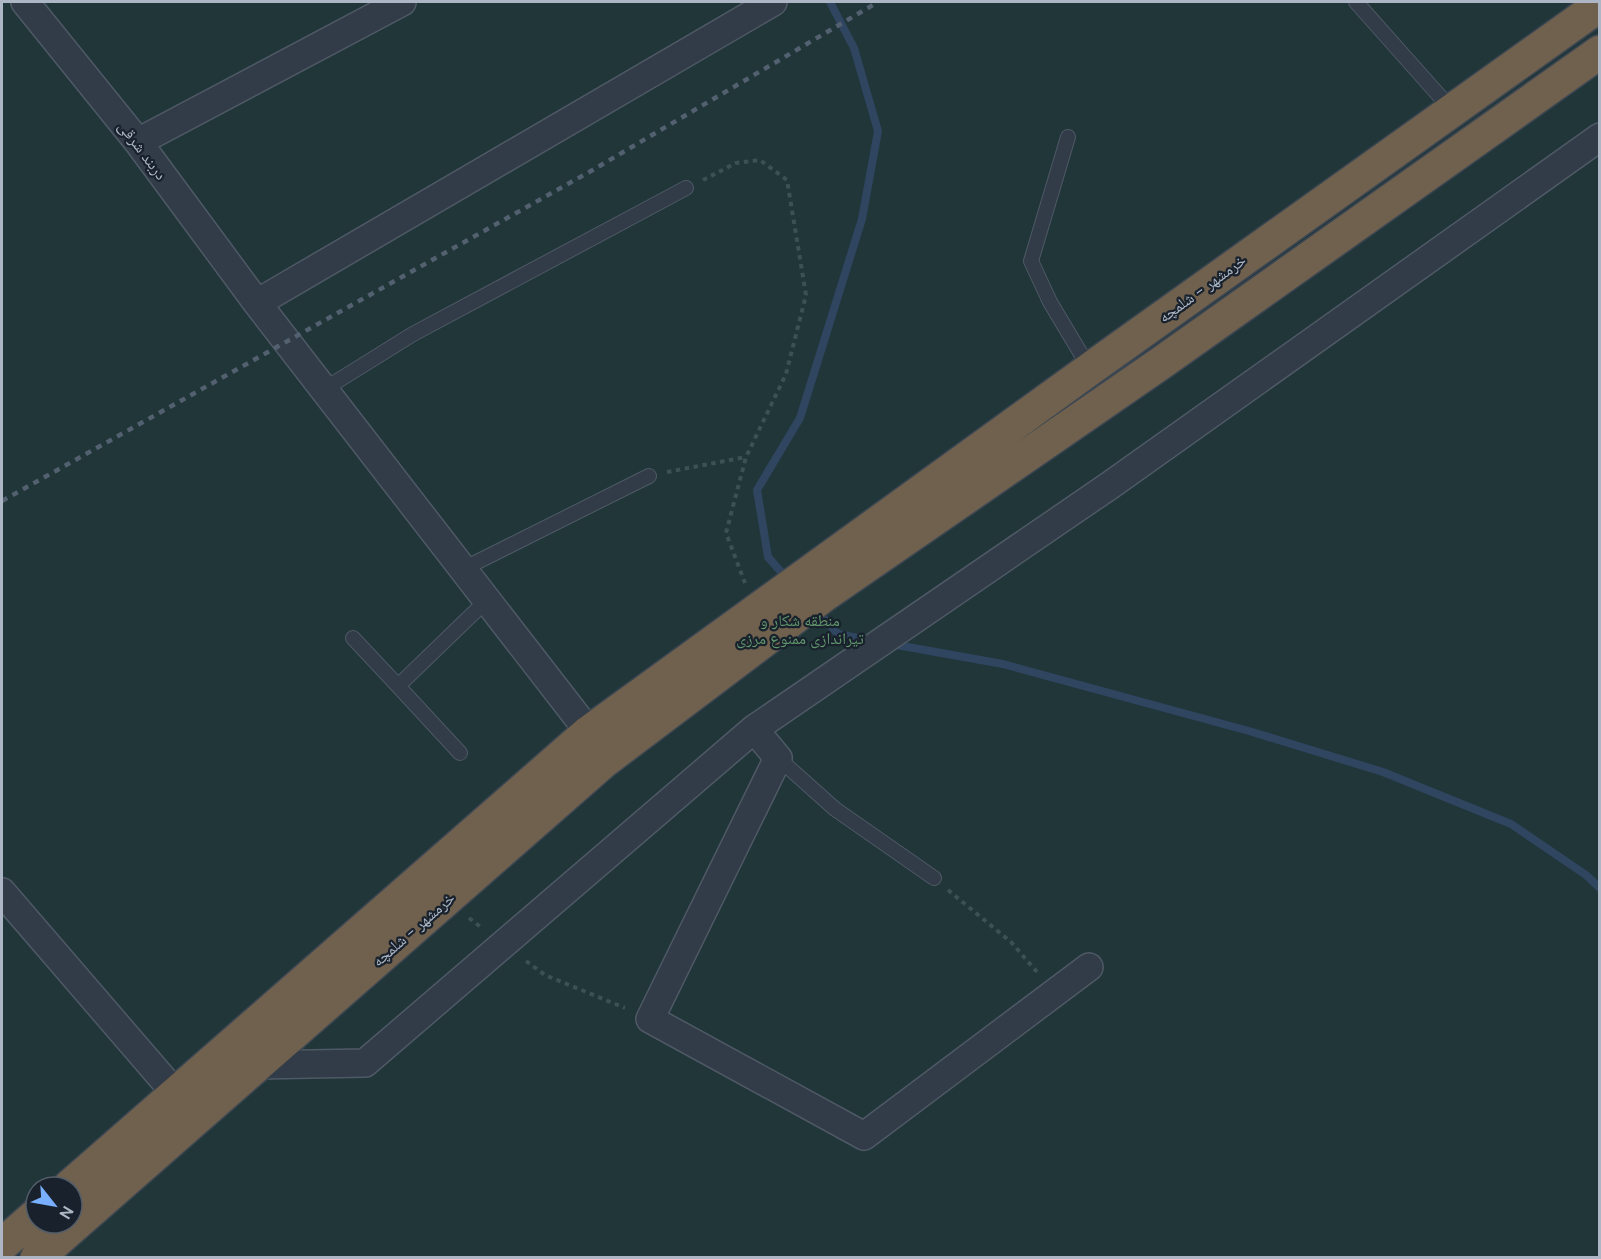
<svg xmlns="http://www.w3.org/2000/svg" width="1601" height="1259" viewBox="0 0 1601 1259" font-family="'DM Sans','Noto Naskh Arabic',sans-serif">
<rect width="100%" height="100%" fill="#1e2a38"/>
<path fill="#203639" fill-rule="evenodd" d="M2 2H1599V1257L2 1258ZM36 1187H72V1223H36Z"/>
<g fill="none" stroke-linecap="round" stroke-linejoin="round">
<path stroke="#304560" stroke-width="8" d="M789 581 768 557 757 490 800 418 862 219 878 131 854 48 830 2
M816 610 838 634 873 641
M891 644 1003 664 1249 731 1383 772 1511 824 1586 875 1600 888"/>
<defs>
<path id="lane" d="M1356 2 1452 110
M1068 137 1031 261 1050 302 1090 369
M323 390 413 334 686 188
M463 569 649 476
M353 638 398 686 487 600
M398 686 460 753
M778 758 835 809 934 878"/>
<path id="street" d="M25 2 138 142 257 303
M138 142 402 2
M754 729 778 758 650 1019 864 1136 1089 967
M589 732 257 303 773 2
M2 892 176 1094
M257 1065 365 1063 754 729 1109 486 1600 137"/>
<path id="highway" d="M69 1187 589 732 1090 369 1600 5
M2 1245 36 1215
M37 1258 603 762 823 596 1161 363 1600 52"/>
</defs>
<use href="#lane" stroke="#4f5966" stroke-width="16"/>
<use href="#street" stroke="#4f5966" stroke-width="30"/>
<use href="#highway" stroke="#3c4652" stroke-width="36"/>
<path stroke="#3b5253" stroke-width="4" stroke-dasharray="4.5 4.5" stroke-linecap="butt" d="M703 180 736 163 760 160 787 180 806 295 786 374 746 457 726 533 745 583
M667 472 746 457
M948 890 1011 942 1037 972
M469 918 482 928
M526 961 545 975 625 1008"/>
<use href="#lane" stroke="#323c48" stroke-width="14"/>
<use href="#street" stroke="#323c48" stroke-width="27"/>
<use href="#highway" stroke="#6f614e" stroke-width="33"/>
<path stroke="#53606f" stroke-width="4.5" stroke-dasharray="6 6" stroke-linecap="butt" d="M2 501 591 171 878 2"/>
</g>
<g text-anchor="middle" stroke-width="4.5" stroke-linejoin="round" paint-order="stroke">
<g font-size="16" fill="#acb6c5" stroke="#18212c">
<text transform="translate(143 150) rotate(53)" y="6">دربند شرقی</text>
<text transform="translate(1202 288) rotate(-36)" y="6">خرمشهر - شلمچه</text>
<text transform="translate(413 929) rotate(-41)" y="6">خرمشهر - شلمچه</text>
</g>
<g font-size="16" fill="#62966d" stroke="#18212c">
<text x="800" y="626">منطقه شکار و<tspan x="800" dy="18">تیراندازی ممنوع مرزی</tspan></text>
</g>
</g>
<rect width="1601" height="1259" fill="none" stroke="#acb6c5" stroke-width="6"/>
<g transform="translate(54 1205) rotate(121)"><circle r="28" fill="#18212c" stroke="#535d69" stroke-width="1.5"/>
<path d="M0-4.5L10 22L0 15L-10 22Z" fill="#78affe"/>
<text y="-9" font-size="16" font-weight="bold" text-anchor="middle" fill="#acb6c5">N</text>
</g>
</svg>
